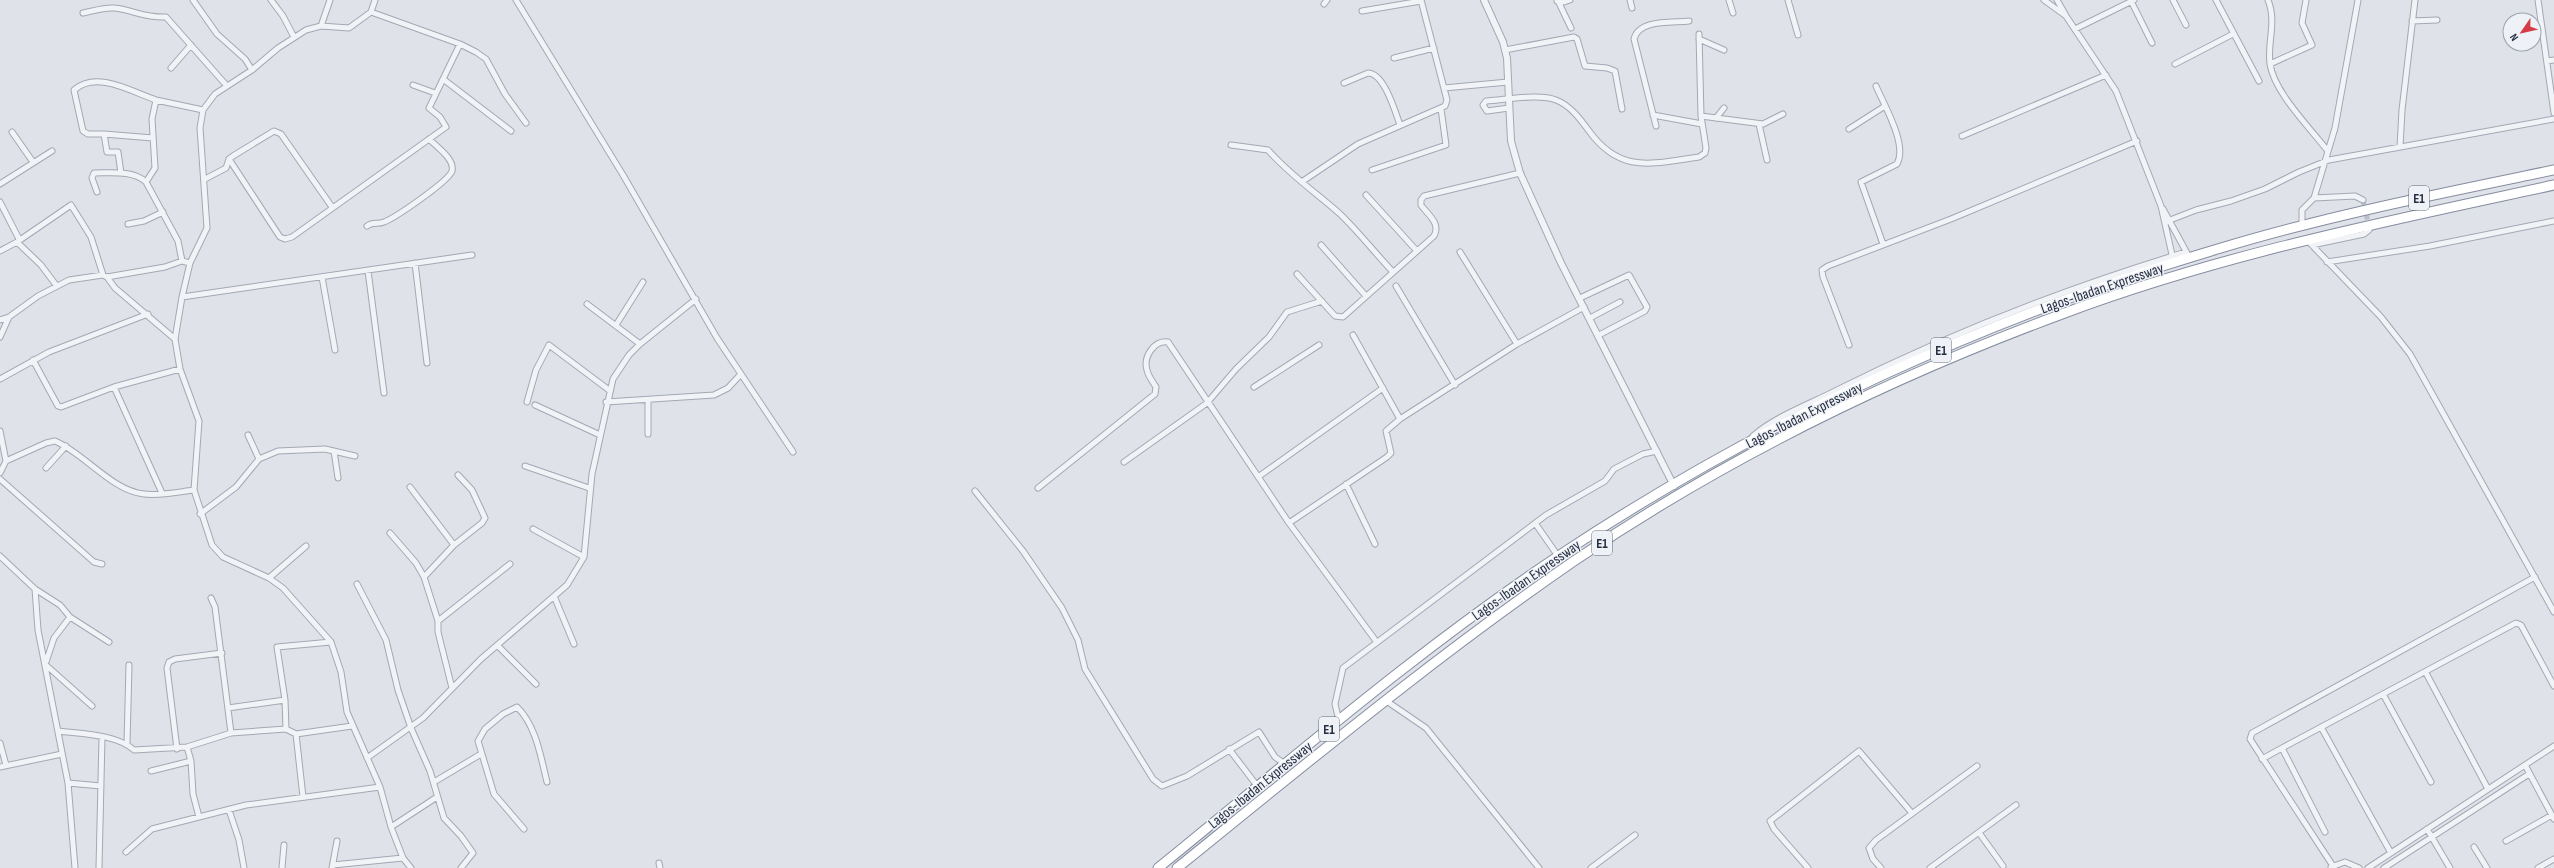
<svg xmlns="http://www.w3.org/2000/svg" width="2554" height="868" viewBox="0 0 2554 868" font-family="'Sofia Sans Condensed',sans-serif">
<rect width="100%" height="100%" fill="#dfe2e9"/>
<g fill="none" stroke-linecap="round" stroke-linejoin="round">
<path stroke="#babec7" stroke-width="5" stroke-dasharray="5 2.5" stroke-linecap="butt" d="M2363 200 2369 227"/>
<defs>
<path id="minor" d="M193 0 217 34 245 59 252 70
M271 0 283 16 294 37
M375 0 371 12 460 44 476 52 486 59 505 94 526 123
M516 0 623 175 717 338 793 452
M1630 0 1632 8
M1729 0 1733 13
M1788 0 1798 35
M2044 0 2066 16 2116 91 2161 206 2173 259
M2057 0 2065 14
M2173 0 2186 25
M2216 0 2259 81
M2268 0C2277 22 2267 42 2270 64 2274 92 2310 128 2327 150
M2538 0 2554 113
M1557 1 1564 2 1570 0
M2131 1 2152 43
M1559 3 1571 28
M1324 4 1327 0
M1362 11 1421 1
M371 12 349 28 321 26 306 30 278 48 252 70 215 94 203 110 200 128 207 228 190 263 182 297 175 339 180 369 199 421 194 490 212 545 223 557 269 578 283 588 331 642 341 672 347 712 380 787 391 827 403 858 411 868
M83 13C93 11 105 7 114 8 134 10 144 18 166 17L227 86
M2412 21 2437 20
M321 26 330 0
M2075 29 2134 0
M1699 39 1724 50
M1505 50 1574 37 1577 39 1585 66 1607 68 1615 71 1622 109
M1394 58 1434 48
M2547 61 2554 60
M2175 64 2233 34
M2270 64 2312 45 2302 23 2306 0
M171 68 191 45
M443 79 511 131
M1344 83 1368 73C1384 73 1395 111 1400 125
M413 85 435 93
M1876 86C1884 105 1908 145 1897 164L1861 182 1883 244
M1444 88 1508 82
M156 100 203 110
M1509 108 1487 111 1483 105 1486 101C1505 100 1539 93 1556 100 1570 105 1581 120 1589 131 1621 175 1653 163 1699 157L1705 153 1706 148 1701 116 1699 34
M1653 115 1702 124
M1701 116 1763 124 1783 114
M1716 118 1724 108
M1759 124 1767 160
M1656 126 1634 39C1639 19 1672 23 1689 21
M1849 129 1885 106
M12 132 33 162
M104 134 153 138
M1962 136 2106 75
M1231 145 1268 150C1289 174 1315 192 1339 213 1358 231 1375 253 1393 272
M2400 147 2402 110 2415 0
M229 159 280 237 285 239 292 237 446 127 440 117 429 108 460 44
M1372 170 1446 145 1441 109
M121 173 118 152H107L104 134H88L83 131 74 90C97 70 132 92 156 100L152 119 155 168 146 182
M205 179 226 168 229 159 233 156 274 131 281 134 332 207
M1303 181 1358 144 1445 106 1447 100 1421 0
M0 184 52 151
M97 192 92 178 94 173C111 173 133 170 146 182L178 241 182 261 190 263
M1366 195 1417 251
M2314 198 2355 196 2363 200
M0 202 19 239
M2163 209 2188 255
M2165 222 2196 210 2231 201 2265 189 2299 172 2329 160 2554 119
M128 224 144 221 163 212
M367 226C374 221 377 225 384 222 395 218 449 181 452 171 455 159 436 146 429 139
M2302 226V210L2314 198 2335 128 2358 0
M2307 240 2381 317 2410 354 2554 612
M17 242 41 265 56 285
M1321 245 1366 296
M2312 245 2364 234 2369 230
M0 251 17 242 71 205 91 237 103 275
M1460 252 1517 344
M2327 262 2430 246 2554 221
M415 263 427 363
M368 271 384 393
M1297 274 1335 316 1343 317 1434 236C1441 223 1428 215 1421 205V200L1424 196 1520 173
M107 277 115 288 175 339
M322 277 335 350
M1396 286 1455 385
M182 297 472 255
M1580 298 1629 275 1647 307 1645 311 1599 335
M587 304 640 344
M1590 318 1620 302
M0 320 9 317
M616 325 643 282
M1353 335 1400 419
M0 337 9 317 38 296 69 280 103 275 107 277 165 267 182 261
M1849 345 1823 277 1822 270 1828 266 1951 219 2137 141
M33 360 58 406 61 407 114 387 180 369
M0 379 49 352 148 314
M114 387 162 493
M1254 387 1319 345
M648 400V434
M527 402 536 370 549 345 609 390
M606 402 714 395 728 388 741 374
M535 405 600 435
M0 431 6 461 0 473
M248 435 259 459
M1753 436C1776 416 1810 404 1837 390 1949 334 2067 288 2186 252
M334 451 338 478
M6 461 46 443 55 441C84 453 112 491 144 494 160 496 178 492 194 490
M1124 462 1207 403 1236 369 1269 337 1287 312 1322 301
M525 466 589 488
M46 468 66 446
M1258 477 1383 388
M0 479 94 562 102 564
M1346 484 1375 544
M410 487 454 545
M1038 488 1155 394 1156 387C1153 382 1148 376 1147 370 1143 357 1154 340 1168 342L1289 523 1376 641
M975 491 1023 551 1062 608 1078 640 1085 669 1153 779 1162 786 1187 776 1259 732 1275 757 1285 764
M200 514 236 487 259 459 278 451 325 449 355 456
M1289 523 1387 457 1391 453 1386 431 1400 419 1517 344 1584 307
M1535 523 1558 556
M533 529 584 557
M390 533 416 563 424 577 438 621V632L452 688
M0 556 35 589 60 605 70 617 109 642
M424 577 454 545 482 523 485 518 472 490 458 475
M269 578 306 546
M357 584 386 640 398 690 411 728 430 771 444 818 461 836 473 853 461 868
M35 589 38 630 68 783 101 786
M554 596 574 644
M211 598 215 607 231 733
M438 621 510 564
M497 645 536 684
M46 662 54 638 70 617
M47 666 92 706
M2426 673 2488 789
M2383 694 2431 782
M1385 700 1426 728 1539 868
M228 708 285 700
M1339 721 1335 704 1343 668 1546 515 1605 481 1614 469 1643 454 1657 451
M2321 727 2391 853
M286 729 285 700 277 647 331 642
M58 731C81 734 116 734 134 750L187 747 231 733 286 729 296 734 352 726
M296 734 303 797
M0 743 6 765
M127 744 129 665
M177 749 167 668 169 662 175 659 222 653
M1229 749 1258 787
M367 758 423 718 481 659 567 585 584 557 592 474 613 379 629 355 640 344 696 299
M2262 759 2282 748
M191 761 193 794 199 817
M2525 765 2554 819
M0 767 62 754
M151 771 191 761 187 747
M434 782 481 754
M68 783 75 868
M229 810 239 840 244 868
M391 827 437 797
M524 829 494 794 478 741 485 729 503 714 517 707C536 725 541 758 547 782
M2427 829 2450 868
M2325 832 2282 748 2516 623 2521 625 2554 686
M1980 834 2003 866
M2506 841 2552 815
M2474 847 2487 868
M126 852 152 829 246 805 380 787
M659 863 660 868
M333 865 403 858
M2333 866 2250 739 2252 733 2535 577
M2331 867 2345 862 2359 868
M99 868 102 737
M282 868 284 845
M332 868 337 841
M1591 868 1635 835
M1808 868 1774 829 1770 821 1859 751 1911 812
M1881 868 1873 859 1869 848 1876 840 1977 766
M1930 868 2016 805
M2368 868 2554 746
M2384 868 2529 774
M2538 868 2554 859"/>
<path id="tertiary" d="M1484 0 1503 42 1507 58 1511 141 1520 173 1561 263 1674 486"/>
<path id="motorway" d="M1158 868C1291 760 1422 646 1566 551 1767 418 1991 316 2221 248 2330 215 2443 193 2554 170
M1177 868C1307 763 1436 656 1574 561 1724 459 1892 377 2062 314 2221 254 2388 221 2554 185"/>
</defs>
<use href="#minor" stroke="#a4a8b3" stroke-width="7"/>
<use href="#tertiary" stroke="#a4a8b3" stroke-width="8"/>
<use href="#motorway" stroke="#858da0" stroke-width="11"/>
<use href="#minor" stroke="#f2f3f7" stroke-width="5"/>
<use href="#tertiary" stroke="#f2f3f7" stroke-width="6"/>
<use href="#motorway" stroke="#fff" stroke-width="9"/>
</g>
<g text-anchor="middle" stroke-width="3" stroke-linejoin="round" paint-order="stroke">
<g fill="#eef1f6" stroke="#636877" stroke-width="1">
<rect x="2409" y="186" width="20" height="24" rx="3"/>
<rect x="1931" y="338" width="20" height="24" rx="3"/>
<rect x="1592" y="531" width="20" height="24" rx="3"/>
<rect x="1319" y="717" width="20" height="24" rx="3"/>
</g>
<g font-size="14" font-weight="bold" fill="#272e41">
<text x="2419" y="203">E1</text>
<text x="1941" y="355">E1</text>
<text x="1602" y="548">E1</text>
<text x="1329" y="734">E1</text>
</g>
<g font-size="15" fill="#272e41" stroke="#eef1f6">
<text transform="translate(2102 288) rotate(-19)" y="5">Lagos-Ibadan Expressway</text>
<text transform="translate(1804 415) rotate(-27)" y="5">Lagos-Ibadan Expressway</text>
<text transform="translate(1526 580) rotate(-35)" y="5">Lagos-Ibadan Expressway</text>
<text transform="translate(1260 785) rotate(-39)" y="5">Lagos-Ibadan Expressway</text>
</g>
</g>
<g transform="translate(2522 32) rotate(236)"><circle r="19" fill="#eef1f6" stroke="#9ea3ae"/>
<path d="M0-3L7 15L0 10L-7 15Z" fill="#d53c46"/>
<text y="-6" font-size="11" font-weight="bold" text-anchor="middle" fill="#272e41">N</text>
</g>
</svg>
